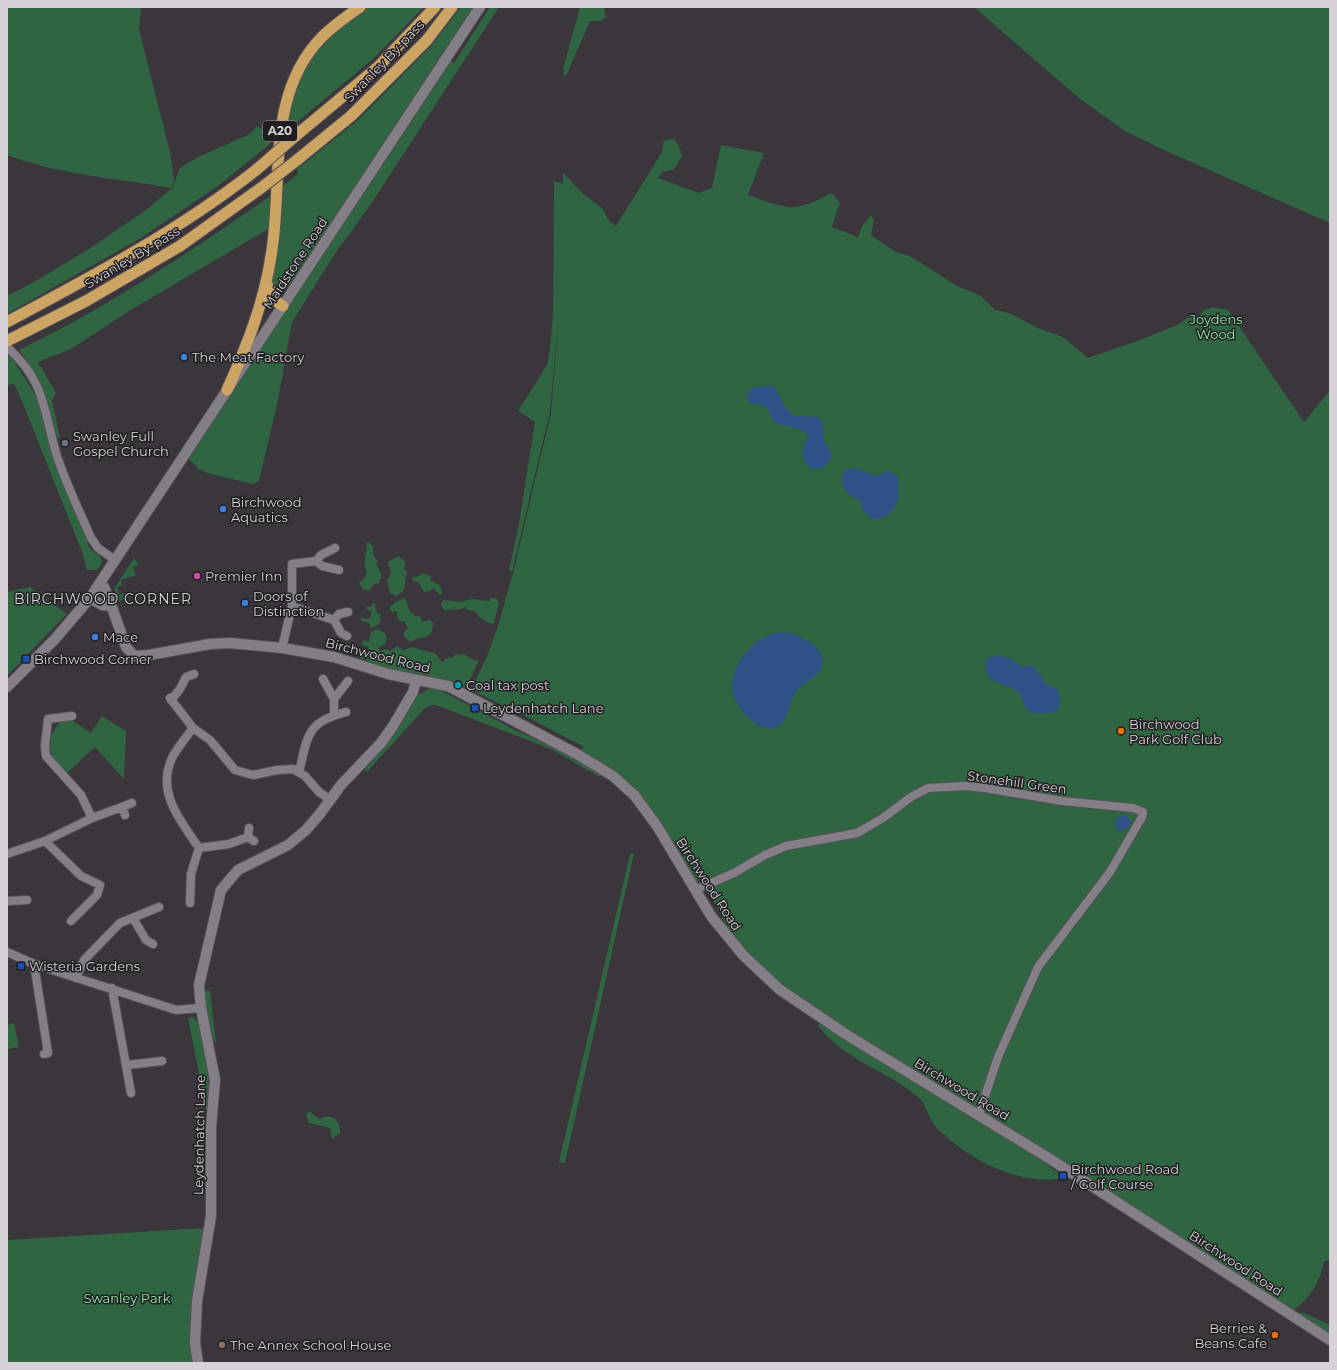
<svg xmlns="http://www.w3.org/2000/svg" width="1337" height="1370" viewBox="0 0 1337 1370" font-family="Montserrat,sans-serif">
<rect width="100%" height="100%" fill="#3b353c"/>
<path fill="#2f6541" d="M7 7H141L139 29 170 152 174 180 171 188C117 178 59 175 7 155Z
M367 7H424L373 59 284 133C288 119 290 104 295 91 309 55 335 27 367 7Z
M461 7H474L287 289 277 292C272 288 272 284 272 278L280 188 298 174 297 169 357 121 432 45Z
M490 7H499L371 204 334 255 292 322 278 400 259 481 253 484 207 473 199 469 188 458 450 61 454 63Z
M580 7H604L606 17 600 21H590L566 76 564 75 563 69Z
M974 7H1330V223L1166 151 1125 131 1080 99Z
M257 126 268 133 270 144 218 186 141 238 7 314V296L32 283 84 252 146 210 172 188 180 168 198 157 250 134Z
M674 139 679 146 682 156 674 169 663 172 658 178 699 193 712 188 721 145 764 153 748 195C787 209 793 214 831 193L840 202 832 227 858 237 862 226 871 215 874 220 871 235 896 252 910 256 957 286 981 296 995 310 1009 313 1038 328 1063 337 1088 358 1143 339 1179 324 1191 315 1199 316C1206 305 1217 308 1228 310L1304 422 1330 390V1259L1324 1262C1319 1286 1309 1298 1291 1313L983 1111 900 1067 805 1007 729 939 721 914 705 888 713 882 700 880 697 882 662 826 581 751 584 747 527 717 471 690 487 656 497 629 513 573 551 413 559 311 550 412 512 572 509 571 519 523 535 422 518 411 547 365 550 349 553 312 554 181 563 184V172L582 193 602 208 610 222 616 226 662 152 664 140Z
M272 195 270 228 129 311 71 349 38 362 56 393 52 400 60 438H57C49 405 42 378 19 350 108 307 191 251 272 195Z
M10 355 38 399 51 451 90 549 101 557 102 564 97 570H87L86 567 82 552 24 406 14 384 7 385V356Z
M369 542 373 547V554L378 562 376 564 382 575 379 583 374 584 369 591 362 589 359 582 364 579 367 572C362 559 367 556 367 543Z
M399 556 400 558 406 561 404 569 407 571C407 576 405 579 405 584 404 592 403 592 396 596L390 593 387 580C394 574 389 569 388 562Z
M134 558 139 565 133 567 136 575 121 580 122 585 117 587 119 595 126 593 127 598 117 602 114 591 116 586Z
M422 573 431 576 430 580 440 585 442 594 440 595 433 588 430 591 424 592 419 583 412 580 413 577 420 576Z
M30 587 67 614 7 676V592Z
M404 598C409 602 407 608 411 613L413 612 414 616H420L422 622 430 620 433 623C432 635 431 636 420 638 416 638 414 641 410 642L404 636V632L408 628 404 621 401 622 397 617V611L392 612 389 608 394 603Z
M490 598H496L499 603 494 623 491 624 479 617 475 611 467 610 465 607 462 609 444 610 441 605 443 600 461 602 471 599 489 601Z
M374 602 377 613 381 615 379 618 381 620 378 625 371 628 369 623 361 621 360 618 369 619 372 612 367 609V607H371Z
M377 629 385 633 387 639 385 644 378 648 381 651 385 649 390 651 397 646 404 651 406 649 414 647 421 650 435 653 442 662 449 657 452 658 456 654 460 655 464 654 474 660H479L466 688C457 685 446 679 437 678 413 675 388 674 367 662L366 659H361L357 655 360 652 368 651V647L362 644V642L365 640 369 642 371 632Z
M432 688 442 691 515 730 557 749 603 776H598L551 749 436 705H431L425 708 367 772 365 769 387 744 417 696 426 690Z
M102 716 126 731 124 779 95 747 67 773 53 758 50 748 51 735 60 722 70 719 91 733Z
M634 853 565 1163 559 1162 630 854Z
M203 991H210L216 1043 208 1034Z
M193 1017 201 1025 212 1077 210 1114C202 1103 195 1087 199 1073L188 1018Z
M821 1022 1041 1160 1065 1178C1020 1187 967 1159 936 1127 928 1119 927 1105 919 1098 888 1070 842 1060 818 1025Z
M14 1023 19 1047 7 1049V1025Z
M309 1111 319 1119C322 1119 323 1117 325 1117 335 1114 341 1125 340 1133L332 1139 330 1128 309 1123 306 1115Z
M205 1228 195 1363H7V1240Z
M1302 1312 1330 1325V1334L1299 1314Z"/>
<path fill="#305288" d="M772 386 776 389 785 407 794 416 817 417 820 419 823 423 824 441 832 454 830 460 823 468 813 469C798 462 803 448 808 436 803 426 785 427 775 423L766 406C758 403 745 407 747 393L755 387Z
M855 468 876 476 889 471 898 477C898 483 899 493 898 499 895 512 879 527 866 514 862 510 862 505 860 500 858 497 858 499 855 498 844 493 837 479 845 470Z
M782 632C799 633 836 651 818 673 813 680 803 683 797 690 787 703 788 736 763 727 754 724 745 716 740 708 736 702 733 696 732 688 732 662 756 634 782 632Z
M998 655 1010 658 1022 667 1030 665 1035 668 1045 683 1058 690 1060 700 1058 710C1054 713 1049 713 1044 713 1019 715 1030 703 1016 691 1005 681 980 686 987 658Z
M1126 815 1132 822C1127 829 1122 833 1115 828L1116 818Z"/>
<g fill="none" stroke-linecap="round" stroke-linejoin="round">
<defs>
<path id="minor" d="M7 347C45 381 43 408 56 453 65 482 79 510 91 538L98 548 115 560
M316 561 322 566 339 570
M292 606 334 620 339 614 348 612
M334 620 341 633 347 636
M282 648 292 606V564L316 561 321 555 335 548
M323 679 334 699
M170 698 193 728
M171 700 180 689 186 677 194 674
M334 714V699L348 681
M72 716 48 719 45 745 46 756 81 795 92 818
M299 772C308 736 306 722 346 712
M122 807 132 803
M248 837 249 828
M45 841 81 876 100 885 97 895 71 921
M199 848 229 844 248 837 254 841
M7 854 45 841 92 818 122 807 125 815
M695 890 734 873 765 855 786 846 857 833 883 818 911 797 928 788 965 786 985 788 1062 801 1133 808 1143 812 1142 817 1110 872 1038 967 998 1057 979 1114
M7 901 27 900
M190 903 191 874 199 848C180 820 155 791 173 756 179 746 186 737 193 728L210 740 235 770 253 775 277 770 293 769 305 776 319 792 331 800
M133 918 146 940 153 944
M7 952 34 964 176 1010 201 1008
M34 964 48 1053 44 1054
M76 978 84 960 120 923 159 907
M112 988 131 1093
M127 1065 162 1061"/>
<path id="tertiary" d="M99 584 104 587 109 599 126 647 134 656 149 655 210 644 230 643 282 648 334 657 388 674 448 686 577 754 613 776 635 796 657 826 711 916 743 955 779 989 847 1035 1047 1157 1330 1340
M90 598 102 605 110 606
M198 1363 195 1343 197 1301 211 1216V1127L215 1080 201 1008 199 985 221 890 238 870 288 845 306 830 319 815 341 785 381 743 393 726 413 692 416 681"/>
<path id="secondary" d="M7 687 55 639 90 598 480 7"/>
<path id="trunk" d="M293 138 378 67 435 7
M297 160 351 116 427 40 452 7
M267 284 273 299 283 306
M7 322C93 276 180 230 256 170
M7 341 86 301 180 246 261 188
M227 390C248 344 265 300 272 250 283 178 266 94 322 37 334 25 347 16 360 7"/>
</defs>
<use href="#minor" stroke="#585359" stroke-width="10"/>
<use href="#tertiary" stroke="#585359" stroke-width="12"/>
<use href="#secondary" stroke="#585359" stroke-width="12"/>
<use href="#trunk" stroke="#585359" stroke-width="13"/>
<use href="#minor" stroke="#847e86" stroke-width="8"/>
<use href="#tertiary" stroke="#847e86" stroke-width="10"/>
<use href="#secondary" stroke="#847e86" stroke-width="10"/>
<use href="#trunk" stroke="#cca464" stroke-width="11"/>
<defs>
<path id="trunk-bridge" d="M256 170 293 138
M261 188 297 160"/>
</defs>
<use href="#trunk-bridge" stroke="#585359" stroke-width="13" stroke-linecap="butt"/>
<use href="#trunk-bridge" stroke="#cca464" stroke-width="11"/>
</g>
<g fill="#3f7fe0" stroke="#201d21" stroke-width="1.5">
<circle cx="184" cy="357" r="4"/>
<circle cx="223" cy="509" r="4"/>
<circle cx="245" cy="603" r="4"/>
<circle cx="95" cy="637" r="4"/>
</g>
<circle fill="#6b7280" stroke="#201d21" stroke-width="1.5" cx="65" cy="443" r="4"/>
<circle fill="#d1479c" stroke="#201d21" stroke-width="1.5" cx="197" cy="576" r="4"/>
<g fill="#1a4fb4" stroke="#201d21" stroke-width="1.5">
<rect x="22" y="655" width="8" height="8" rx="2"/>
<rect x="471" y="704" width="8" height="8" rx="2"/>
<rect x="17" y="962" width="8" height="8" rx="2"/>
<rect x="1059" y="1172" width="8" height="8" rx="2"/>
</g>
<circle fill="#0f9aa8" stroke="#201d21" stroke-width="1.5" cx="458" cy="685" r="4"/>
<g fill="#e8710a" stroke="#201d21" stroke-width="1.5">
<circle cx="1121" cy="731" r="4"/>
<circle cx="1275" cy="1335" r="4"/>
</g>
<circle fill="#8d6e63" stroke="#201d21" stroke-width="1.5" cx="222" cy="1345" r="4"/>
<g text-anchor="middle" stroke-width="3" stroke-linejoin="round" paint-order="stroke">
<rect fill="#201d21" stroke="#9f9ca0" stroke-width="1" x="263" y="121" width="34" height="20" rx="3"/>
<g font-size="12" font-weight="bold" fill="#d6d2d7">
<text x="280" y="135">A20</text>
</g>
<g font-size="13" fill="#d6d2d7" stroke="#201d21">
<text transform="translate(384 61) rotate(-46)" y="5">Swanley By-pass</text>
<text transform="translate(132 257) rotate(-31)" y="5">Swanley By-pass</text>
<text transform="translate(295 263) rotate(-57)" y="5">Maidstone Road</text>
<text transform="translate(378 655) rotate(14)" y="5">Birchwood Road</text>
<text transform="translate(1017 782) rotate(8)" y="5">Stonehill Green</text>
<text transform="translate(709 884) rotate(57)" y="5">Birchwood Road</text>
<text transform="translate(962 1089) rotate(31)" y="5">Birchwood Road</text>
<text transform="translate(199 1135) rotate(-89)" y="5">Leydenhatch Lane</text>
<text transform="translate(1236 1263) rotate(33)" y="5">Birchwood Road</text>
</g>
<g font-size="13" fill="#90efad" stroke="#201d21">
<text x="1216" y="324">Joydens<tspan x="1216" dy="15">Wood</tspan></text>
<text x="127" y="1303">Swanley Park</text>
</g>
<g font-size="13" fill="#d6d2d7" stroke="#201d21" text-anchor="start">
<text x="192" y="362">The Meat Factory</text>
<text x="73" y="441">Swanley Full<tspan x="73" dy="15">Gospel Church</tspan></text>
<text x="231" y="507">Birchwood<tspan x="231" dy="15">Aquatics</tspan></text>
<text x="205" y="581">Premier Inn</text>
<text x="253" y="601">Doors of<tspan x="253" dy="15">Distinction</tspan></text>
<text x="103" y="642">Mace</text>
<text x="34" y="664">Birchwood Corner</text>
<text x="466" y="690">Coal tax post</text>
<text x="483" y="713">Leydenhatch Lane</text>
<text x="1129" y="729">Birchwood<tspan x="1129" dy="15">Park Golf Club</tspan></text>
<text x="29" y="971">Wisteria Gardens</text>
<text x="1071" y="1174">Birchwood Road<tspan x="1071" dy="15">/ Golf Course</tspan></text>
<text x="1267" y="1333" text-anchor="end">Berries &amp;<tspan x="1267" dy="15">Beans Cafe</tspan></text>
<text x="230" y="1350">The Annex School House</text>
</g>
<g font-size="14" letter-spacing="1" fill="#d6d2d7" stroke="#201d21">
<text x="103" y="604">BIRCHWOOD CORNER</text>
</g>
</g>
<rect width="1337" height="1370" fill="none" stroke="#d6d2d7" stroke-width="16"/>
</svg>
